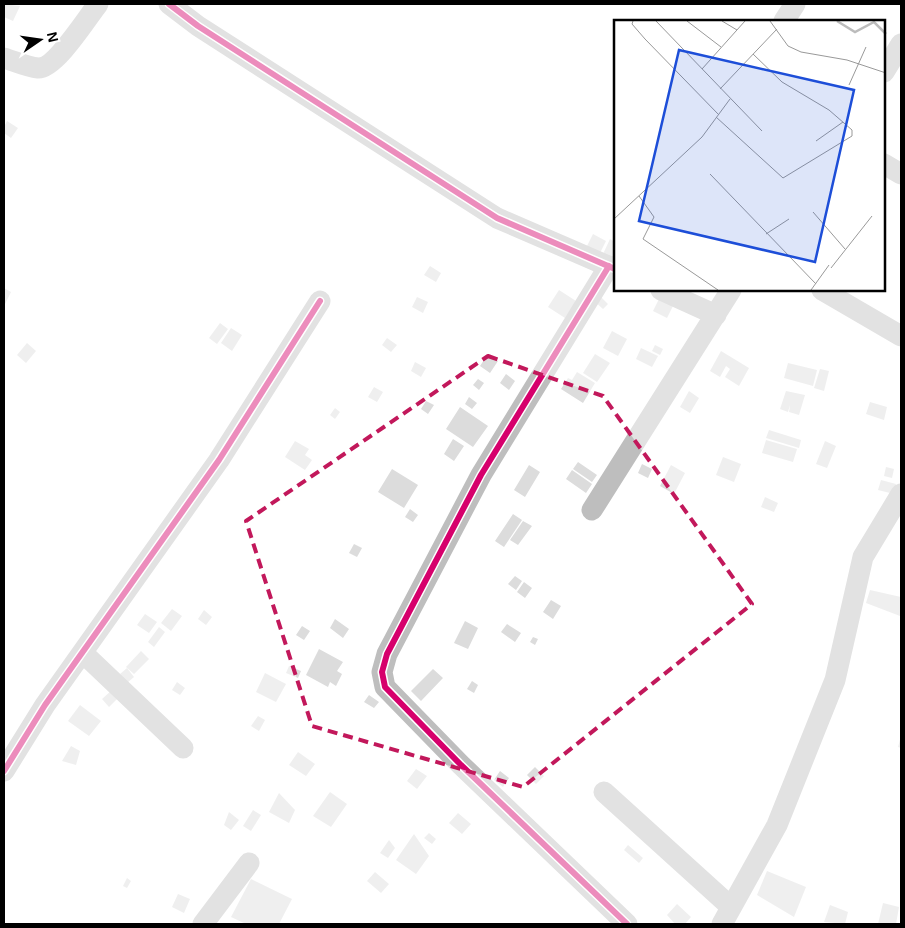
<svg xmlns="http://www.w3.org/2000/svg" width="905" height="928" viewBox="0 0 905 928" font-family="Arial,sans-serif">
<rect width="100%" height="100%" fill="#fff"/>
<path fill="#dcdcdc" d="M4 4 20 6 13 21 4 17Z
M7 121 18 128 11 138 4 133V127Z
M593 234 606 241 597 259 584 252Z
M610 239 615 242V253L612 259 603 254Z
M430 266 441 273 436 282 424 275Z
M4 288 11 292 5 304 4 303Z
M559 290 576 301 565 318 548 307Z
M662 293 676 300 667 318 653 311Z
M599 295 608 304 603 309 594 301Z
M417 297 428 302 423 313 412 307Z
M220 323 228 329 217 344 209 338Z
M231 328 242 335 232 351 221 343Z
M612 331 627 339 618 356 603 348Z
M387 338 397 345 391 352 382 345Z
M27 343 36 351 26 363 17 355Z
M655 345 663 349 660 355 652 351Z
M641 348 658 356 652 367 636 359Z
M721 351 749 368 739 386 725 377 730 369 726 366 720 377 710 371Z
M488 354 498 361 490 373 480 366Z
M595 354 610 363 597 382 583 373Z
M415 362 426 368 421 377 411 371Z
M788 363 817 370 813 386 784 378Z
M820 369 829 371 824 391 814 388Z
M577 372 595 383 583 403 561 389 568 378 572 380Z
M506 374 515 381 509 390 500 383Z
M478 379 484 383 479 390 473 385Z
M374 387 383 392 377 402 368 397Z
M689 391 699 398 690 413 680 407Z
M786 391 805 395 799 415 789 412 790 405 788 412 780 409Z
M469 397 477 403 472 409 465 404Z
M426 401 434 405 428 414 421 409Z
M870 402 887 407 884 420 866 414Z
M460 407 488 426 473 447 446 429Z
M335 408 340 412 335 419 330 415Z
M769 430 801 440 799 448 766 438Z
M453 439 464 446 454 461 444 454Z
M766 440 797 449 793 462 762 453Z
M295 441 309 449 305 455 312 460 305 470 285 457Z
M825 441 836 446 827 468 816 464Z
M723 457 741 464 734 482 716 475Z
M578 462 597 475 592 482 573 469Z
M642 464 652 469 648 478 638 473Z
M529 465 540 472 525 497 514 490Z
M671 465 685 473 674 494 660 486Z
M886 467 894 469 892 478 884 476Z
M392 469 418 485 404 508 378 492Z
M572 470 592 484 586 493 566 479Z
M881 480 896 484 894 494 878 490Z
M765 497 778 503 774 512 761 507Z
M410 509 418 515 413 522 405 517Z
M513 514 522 520 504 547 495 541Z
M523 521 532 526 518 545 510 540Z
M354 544 362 548 357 557 349 553Z
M515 576 522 581 516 590 508 584Z
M524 582 532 588 525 598 517 592Z
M870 590 901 597 900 616 866 603Z
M551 600 561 606 553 619 543 612Z
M172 609 182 616 171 631 161 623Z
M204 610 212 617 206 625 198 619Z
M145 614 157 622 149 633 137 625Z
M335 619 349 629 343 638 330 628Z
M465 621 478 628 468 649 454 643Z
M507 624 521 633 515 642 501 632Z
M302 626 310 631 304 640 296 635Z
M159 627 165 632 154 647 148 642Z
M533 637 538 639 535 645 530 642Z
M319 649 343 662 337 671 342 674 336 686 330 682 328 687 306 675Z
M141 651 149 659 134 674 126 667Z
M289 666 301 671 298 678 286 673Z
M127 668 134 677 127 683 120 674Z
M433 669 443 678 421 701 411 691Z
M265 673 286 684 276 702 256 692Z
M472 681 478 685 474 693 467 689Z
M177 682 185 688 180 695 172 690Z
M112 690 118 698 109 707 102 699Z
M369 695 379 702 374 708 364 702Z
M80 705 101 721 89 736 68 721Z
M258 716 265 720 259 731 251 726Z
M901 736V748L898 747Z
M71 746 80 751 76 765 62 761Z
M298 752 315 764 306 776 289 765Z
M535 767 544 776 536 784 527 775Z
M416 769 427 776 417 789 407 781Z
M500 771 509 778 503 787 494 780Z
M330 792 347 804 331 827 313 816Z
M279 793 295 810 289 823 269 812Z
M253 810 261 815 251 831 243 826Z
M229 812 239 820 231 830 224 825Z
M458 813 471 824 462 834 449 823Z
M429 833 436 839 432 844 424 838Z
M414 834 429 856 416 874 396 860Z
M389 840 395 848 388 858 380 853Z
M628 845 643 858 639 863 624 850Z
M767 871 806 887 794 917 757 895Z
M375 872 389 884 381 893 367 881Z
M127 878 131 881 127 888 123 886Z
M251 879 292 899 279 924H246L231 917Z
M178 894 190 899 184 913 172 907Z
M883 903 899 907 896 924H878Z
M677 904 691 917 685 924H675L667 915Z
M830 905 848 912 845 924 824 922Z"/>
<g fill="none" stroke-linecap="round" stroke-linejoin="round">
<path stroke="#bebebe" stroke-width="21" d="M169 4 198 26 497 218 615 269
M784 21 795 4
M4 58C14 61 27 67 38 68 55 69 87 18 98 4
M884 72 901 44
M884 164 901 174
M609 266 481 475 387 654 382 672 385 687 461 765 627 924
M661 290 716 315
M822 290 901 336
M592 510 731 290
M83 653 183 748
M4 771 45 705 219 460 320 301
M604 792 731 907
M203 924 249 863
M722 924 777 825 835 680 863 557 901 494"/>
<defs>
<path id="cycleway" d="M169 4 198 26 497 218 615 269
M609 266 481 475 387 654 382 672 385 687 461 765 627 924
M4 771 45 705 219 460 320 301"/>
</defs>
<use href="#cycleway" stroke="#fff" stroke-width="9"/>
<use href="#cycleway" stroke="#d6006c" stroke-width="6"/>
</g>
<path d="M0 0H905V928H0ZM488 356 603 396 752 604 523 787 312 726 246 521Z" fill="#fff" fill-opacity=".55" fill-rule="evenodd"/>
<path fill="none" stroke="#c2185b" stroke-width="4" stroke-dasharray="10 6" stroke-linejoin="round" d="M488 356 603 396 752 604 523 787 312 726 246 521Z"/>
<g transform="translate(614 20)">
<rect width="271" height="271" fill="#fff"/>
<path fill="none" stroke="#bcbcbc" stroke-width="2.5" d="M223 1 241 12 260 2 272 14"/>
<path fill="none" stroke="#999" stroke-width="1" d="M19 1 18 4 31 19 105 95M42 1 148 111M73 1 107 27M108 1 123 10M156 1 174 26 187 32 233 40 272 53M88 49 131 1M235 65 252 27M106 69 163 9M102 97 169 158 238 116V110L215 90 168 62 139 34M202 121 229 102M96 154 202 264M25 176 40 197 29 219 104 270M199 192 231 229M0 199 88 117 116 79M152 214 175 199M217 248 258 196M197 270 215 245"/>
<path fill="#1d4ed8" fill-opacity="0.15" stroke="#1d4ed8" stroke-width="2.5" d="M65 30 240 70 201 242 25 201Z"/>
<rect width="271" height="271" fill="none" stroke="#000" stroke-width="2.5"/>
</g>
<rect width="905" height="928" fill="none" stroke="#000000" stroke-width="10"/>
<g transform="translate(40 40) rotate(77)" stroke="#ffffff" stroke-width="4" paint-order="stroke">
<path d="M0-4L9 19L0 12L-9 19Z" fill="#000000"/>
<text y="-8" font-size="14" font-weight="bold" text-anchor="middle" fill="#000000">N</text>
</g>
</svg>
